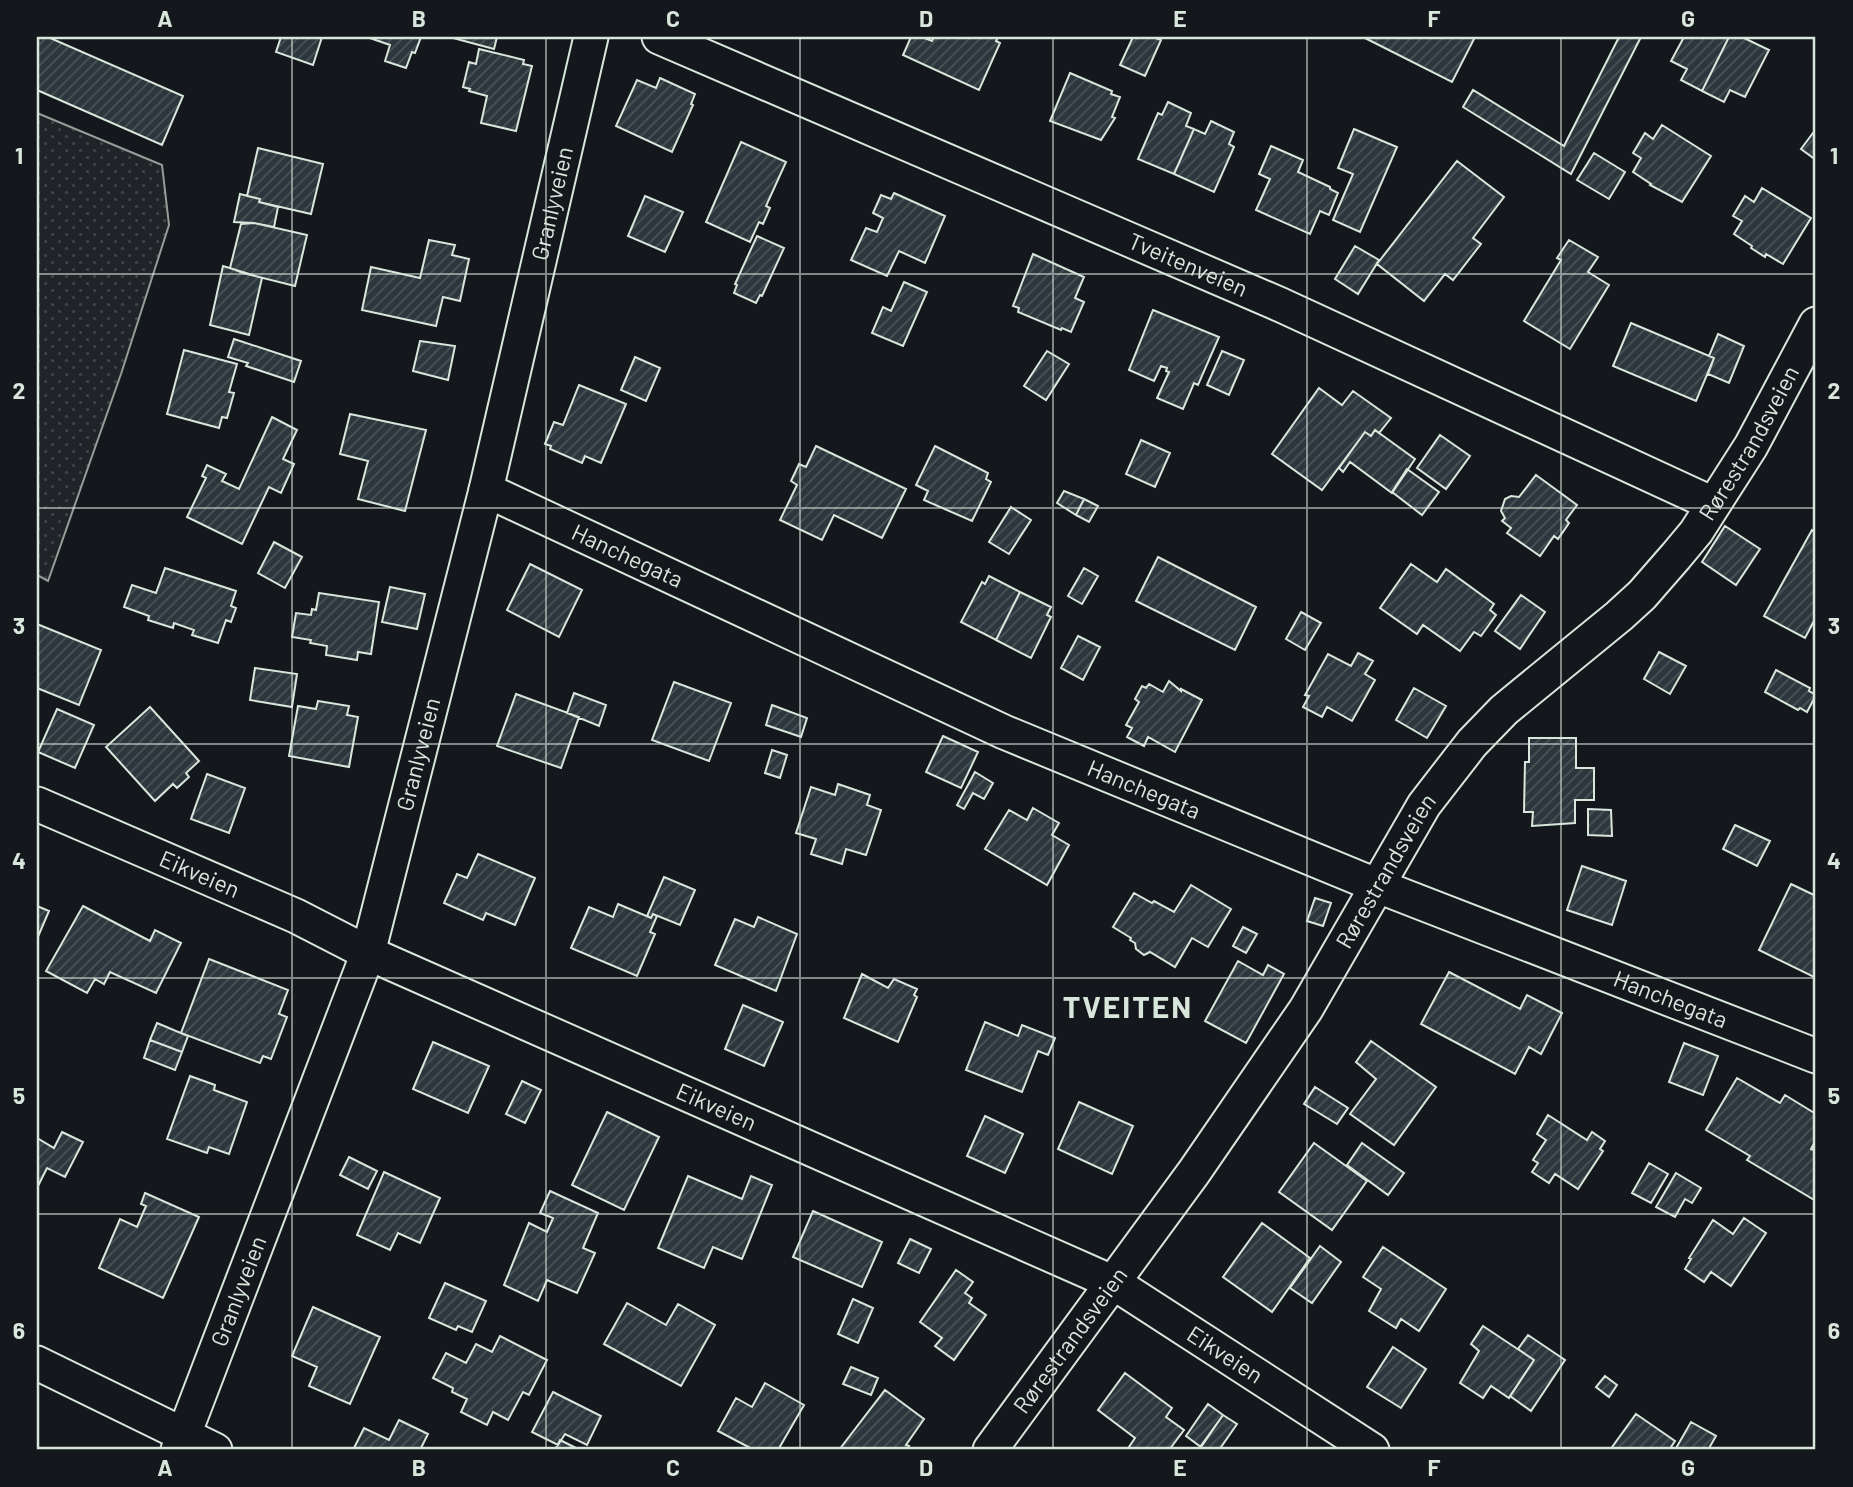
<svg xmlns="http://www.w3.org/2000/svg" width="1853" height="1487" viewBox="0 0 1853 1487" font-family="Barlow,sans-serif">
<defs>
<pattern id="green-dots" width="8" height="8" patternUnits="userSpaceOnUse" patternTransform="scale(1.75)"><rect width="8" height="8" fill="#202428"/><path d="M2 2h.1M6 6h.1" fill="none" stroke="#404447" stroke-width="1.8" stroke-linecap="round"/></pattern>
<pattern id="building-hatch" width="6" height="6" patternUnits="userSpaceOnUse" patternTransform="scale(1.75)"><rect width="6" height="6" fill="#2c363c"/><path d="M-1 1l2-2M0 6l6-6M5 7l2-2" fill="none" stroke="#4a5358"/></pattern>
</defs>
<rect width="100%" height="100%" fill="#14181c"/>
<path fill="url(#green-dots)" stroke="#939e99" stroke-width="2" d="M37 113 162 165 169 225 121 374 48 581 37 575Z"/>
<path fill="url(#building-hatch)" stroke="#d8e6dc" stroke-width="2" d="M37 37H48L183 96 162 145 37 90Z
M281 37H322L313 65 276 52Z
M367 37H421L415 53 412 52 406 68 385 61 390 45Z
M454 37H497L494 49 453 38Z
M911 37H922L932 41 934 37H998L996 41 1000 43 979 90 903 55Z
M1133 37H1153L1161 40 1145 76 1120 65Z
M1363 37H1475L1452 82Z
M1619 37H1641L1571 174 1463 107 1473 90 1564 146Z
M1684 37H1729L1702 91 1681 80 1687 69 1671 61Z
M1729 37H1742L1769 50 1745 97 1730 90 1724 102 1702 91Z
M479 49 524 60 523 64 532 66 516 131 481 123 487 96 469 91 470 89 463 87 469 62 476 64Z
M1070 73 1112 91 1111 94 1120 97 1112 117 1115 118 1101 140 1050 121Z
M660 78 695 94 691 104 693 105 672 152 616 126 637 80 656 88Z
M1168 102 1191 113 1186 126 1194 129 1174 174 1138 159 1158 113 1162 115Z
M1211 121 1234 132 1229 144 1234 147 1214 192 1174 174 1194 129 1205 134Z
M1662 125 1711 156 1682 202 1650 185 1651 184 1633 172 1641 158 1633 153 1645 133 1653 139Z
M1354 129 1397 147 1360 232 1333 220 1353 174 1338 168Z
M1816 129V160L1801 149Z
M741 142 786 162 766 206 770 208 763 224 759 222 750 242 706 222Z
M1271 146 1303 160 1298 172 1330 187V189L1338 193 1329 215 1320 211 1310 234 1256 210 1270 179 1259 174Z
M258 148 323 164 311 214 259 202 260 199 247 196Z
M1594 153 1625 172 1609 199 1577 180Z
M1457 161 1504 197 1473 238 1481 244 1453 280 1445 274 1424 301 1377 264Z
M1762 188 1811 218 1783 264 1766 254 1765 257 1751 248 1752 246 1734 234 1742 221 1733 216 1745 196 1754 202Z
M894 193 945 216 925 263 899 251 887 276 851 260 866 228 877 232 883 218 873 213 881 195 891 199Z
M240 194 260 199 259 202 278 207 274 227 254 223 234 222Z
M645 196 683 212 665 252 628 236Z
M254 223 307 235 295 286 243 273 230 268 241 224Z
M757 236 784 248 762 296 760 295 756 303 734 293 737 285 735 284Z
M429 240 455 245 452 255 469 259 460 301 443 297 436 326 362 310 371 267 420 278Z
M1569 240 1598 257 1588 272 1609 285 1570 349 1524 321 1561 260 1557 258Z
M1355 246 1379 260 1358 294 1335 279Z
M1033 254 1084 277 1075 298 1084 302 1071 332 1062 328 1061 330 1018 312 1019 308 1013 306Z
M223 266 262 278 249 335 210 325Z
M904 282 927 292 903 346 872 333 883 307 891 311Z
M1153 310 1219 337 1198 385 1194 383 1183 409 1157 398 1169 372 1166 371 1167 368 1161 366 1154 381 1129 370Z
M1631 323 1714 358 1696 401 1613 366Z
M1718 334 1744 346 1729 383 1708 374 1714 358 1709 356Z
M234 339 301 361 294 382 246 366 248 363 228 357Z
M420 341 455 346 448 380 413 371Z
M184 350 237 364 229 392 234 393 227 418 222 417 219 428 167 414Z
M1047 351 1069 364 1046 400 1024 386Z
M1222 351 1244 360 1229 395 1207 385Z
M635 357 660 368 646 401 621 390Z
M579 385 626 404 601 463 585 456 582 463 550 449 551 446 545 444 554 422 563 425Z
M1319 388 1342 405 1353 391 1391 418 1379 433 1375 430 1371 436 1365 432 1322 490 1272 454Z
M350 414 426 430 405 511 358 499 368 461 340 454Z
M272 417 297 430 283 459 294 464 281 493 269 487 242 544 187 517 206 478 202 476 207 465 226 474 222 481 239 489Z
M1375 430 1415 459 1392 493 1350 462 1343 472 1339 468 1365 432 1371 436Z
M1440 435 1470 456 1446 489 1417 468Z
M1141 440 1170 453 1155 487 1126 474Z
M816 446 906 489 882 538 834 515 822 540 780 520 797 485 791 481 799 464 806 467Z
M935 446 988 473 986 479 991 482 972 521 924 500 928 491 916 485Z
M1407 469 1439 492 1422 515 1392 492Z
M1536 475 1577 505 1566 520 1569 523 1558 539 1554 536 1540 556 1507 533 1511 528 1502 521 1505 518 1501 511 1505 499 1511 496 1519 497Z
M1064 491 1084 499 1076 515 1057 503Z
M1084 499 1098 506 1089 522 1076 515Z
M1011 507 1031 520 1009 554 989 542Z
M1725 526 1760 549 1736 585 1702 562Z
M1812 530 1816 533V623L1814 621 1805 638 1764 616Z
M274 542 302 557 285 588 258 573Z
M1158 557 1256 607 1235 650 1136 601Z
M530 564 582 590 559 637 507 610Z
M1411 564 1437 582 1446 569 1494 604 1490 610 1496 615 1481 636 1474 632 1460 651 1423 625 1417 634 1380 608Z
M165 568 236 591 231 606 236 608 231 622 226 620 218 643 192 635 194 630 174 623 173 628 148 620 149 616 124 607 132 585 156 593Z
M1084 568 1098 576 1082 604 1068 596Z
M989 576 1020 592 996 640 961 622 982 582 985 584Z
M390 587 425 594 417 629 382 622Z
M1020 592 1051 607 1047 615 1051 617 1031 658 996 640Z
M319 593 379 602 371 654 358 652 357 660 326 655 327 646 310 643 311 640 292 637 296 613 311 615 312 609 316 610Z
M1521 595 1545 612 1520 649 1495 631Z
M1301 612 1321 623 1305 650 1286 639Z
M37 624 101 650 79 705 37 688Z
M1078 636 1100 647 1083 680 1061 668Z
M1659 652 1686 666 1670 694 1644 679Z
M1358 653 1373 661 1365 674 1375 680 1352 721 1327 707 1322 717 1303 707 1309 696 1305 695 1328 654 1351 666Z
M255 668 297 674 292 707 250 700Z
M1776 670 1810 688 1809 691 1816 695 1807 712 1800 708 1798 710 1765 692Z
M1169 681 1181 691V689L1202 700 1175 752 1148 737 1144 746 1127 737 1132 728 1126 725 1139 702 1135 699 1142 686 1146 688 1149 684 1163 692Z
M674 682 731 703 709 761 652 740Z
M1414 688 1446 706 1427 738 1396 720Z
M574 693 606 705 599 726 567 713Z
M516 694 579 717 561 768 497 746Z
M318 701 349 706 347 715 358 717 349 767 289 756 298 706 316 709Z
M772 705 807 718 801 737 766 725Z
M150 707 199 761 186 773 189 777 177 788 173 784 155 801 106 747Z
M57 709 94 725 75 768 38 752Z
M943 736 978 752 961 788 926 772Z
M1529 738H1576V768H1594V800H1575V823L1532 826 1533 812H1524L1525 762H1529Z
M772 750 787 755 780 778 765 773Z
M975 772 993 783 984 799 973 793 964 809 957 805Z
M207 774 245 788 229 833 191 819Z
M838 784 870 795 867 805 881 810 866 855 846 849 842 864 811 854 816 839 796 833 811 787 835 795Z
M1033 808 1059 823 1052 835 1069 845 1047 885 985 849 1009 810 1027 820Z
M1588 809 1611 810 1612 836 1588 835Z
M1735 825 1770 841 1757 866 1723 849Z
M478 854 535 878 515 925 486 913 483 920 444 903 457 874 467 878Z
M1582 866 1626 881 1612 925 1567 910Z
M664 877 695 890 680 925 653 914 651 918 647 916Z
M1791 884 1816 896V978L1759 950Z
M1191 885 1231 909 1208 947 1192 938 1175 967 1150 952 1144 955 1136 949 1135 943 1130 940 1131 938 1113 927 1134 893 1152 903 1154 901 1174 912Z
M1315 898 1331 903 1323 926 1307 921Z
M618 904 651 918 653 914 657 916 650 932 655 934 637 976 571 948 589 907 613 917Z
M37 906 49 911 37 939Z
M83 906 150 941 155 930 181 943 156 993 110 972 104 984 95 979 87 993 46 971Z
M758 917 797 934 776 991 715 965 735 919 754 927Z
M1243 927 1257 934 1246 953 1233 946Z
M209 959 288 990 279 1014 287 1017 271 1059 263 1056 260 1063 181 1033Z
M1238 961 1263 975 1268 965 1284 974 1246 1043 1205 1021Z
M1449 972 1520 1009 1527 995 1562 1013 1541 1054 1529 1047 1515 1074 1421 1024Z
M862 974 888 988 894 979 917 989 914 995 917 997 898 1042 844 1018Z
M743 1005 783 1022 764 1066 725 1049Z
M985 1022 1018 1036 1022 1025 1055 1038 1048 1055 1038 1051 1022 1092 966 1070Z
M157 1023 188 1036 182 1052 150 1040Z
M150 1040 182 1052 175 1070 144 1058Z
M1371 1041 1436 1087 1394 1145 1350 1114 1376 1079 1356 1062Z
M433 1042 489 1066 468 1113 413 1089Z
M1684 1043 1718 1056 1703 1095 1669 1082Z
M190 1076 215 1085 214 1090 247 1102 229 1154 209 1147 207 1153 167 1139Z
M1737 1078 1780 1103 1785 1095 1816 1114V1140L1811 1149 1816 1151V1201L1747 1160 1750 1156 1706 1130Z
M522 1081 541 1090 525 1123 506 1114Z
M1315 1087 1348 1108 1337 1124 1304 1104Z
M1079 1102 1133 1126 1112 1174 1058 1149Z
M607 1112 659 1137 624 1210 572 1185Z
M1548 1115 1587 1140 1592 1132 1605 1141 1600 1149 1603 1151 1578 1189 1555 1174 1549 1183 1532 1172 1538 1163 1533 1160 1546 1140 1537 1134Z
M985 1116 1023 1134 1005 1173 967 1156Z
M62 1132 83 1142 65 1177 47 1168 37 1188V1138L54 1148Z
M1314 1143 1367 1181 1332 1230 1279 1192Z
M1362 1143 1404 1173 1388 1195 1347 1165Z
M349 1157 377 1171 368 1189 340 1175Z
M1649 1163 1668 1174 1651 1203 1632 1193Z
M384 1172 440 1198 420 1243 398 1233 390 1250 357 1235Z
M1676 1173 1701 1188 1692 1203 1685 1199 1675 1217 1656 1207Z
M688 1176 742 1199 751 1176 772 1185 742 1259 713 1247 704 1268 658 1248Z
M550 1191 598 1213 583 1248 595 1253 577 1293 547 1280 538 1301 504 1285 529 1223 547 1232 553 1218 540 1213Z
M145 1193 199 1217 163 1298 99 1268 120 1219 137 1227 146 1206 141 1204Z
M813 1211 882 1242 862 1287 793 1257Z
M1744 1218 1766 1233 1731 1286 1711 1272 1704 1282 1685 1269 1691 1259 1689 1258 1713 1220 1733 1234Z
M1262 1223 1310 1258 1272 1312 1223 1277Z
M910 1239 931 1249 919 1273 898 1263Z
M1320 1246 1341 1262 1312 1303 1290 1288Z
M1383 1247 1446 1289 1419 1331 1401 1319 1396 1328 1369 1311 1381 1289 1363 1277Z
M956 1270 973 1282 965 1293 972 1298 969 1303 986 1315 954 1360 935 1346 942 1338 920 1322Z
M445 1283 486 1301 472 1332 458 1326 456 1330 429 1318Z
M853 1299 873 1308 858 1343 838 1334Z
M627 1303 666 1325 678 1304 715 1325 681 1386 604 1344Z
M313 1307 380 1337 350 1404 309 1386 317 1367 292 1356Z
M1483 1326 1534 1360 1509 1398 1491 1386 1483 1398 1460 1383 1479 1351 1471 1344Z
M1528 1335 1565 1360 1531 1411 1510 1396 1534 1360 1518 1349Z
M500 1336 547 1360 529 1395 523 1392 508 1420 493 1412 487 1425 461 1412 467 1399 452 1392 453 1388 433 1378 446 1353 466 1363 476 1344 492 1352Z
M1393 1347 1426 1369 1401 1408 1367 1387Z
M851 1367 878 1378 871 1395 843 1384Z
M1125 1373 1172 1408 1166 1417 1184 1430 1169 1450H1134L1129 1447 1135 1438 1098 1410Z
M1605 1376 1617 1385 1609 1397 1596 1387Z
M765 1383 804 1405 778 1450H754L718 1431 736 1398 752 1407Z
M885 1390 924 1419 906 1445 909 1446 906 1450H839Z
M553 1392 601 1416 587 1445 565 1434 558 1445 532 1432Z
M1208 1404 1223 1415 1201 1447 1186 1436Z
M1636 1414 1675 1441 1669 1450H1610Z
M1223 1415 1237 1424 1219 1450H1198Z
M399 1420 428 1434 420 1450H353L364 1428 389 1440Z
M1691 1422 1716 1436 1708 1450H1675Z
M560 1440 580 1450H555Z"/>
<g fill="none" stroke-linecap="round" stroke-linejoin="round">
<defs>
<g id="minor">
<path id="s1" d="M659 37 1281 305 1713 504"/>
<path id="s2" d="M486 490 1004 732 1378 886 1816 1056"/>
<path id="s3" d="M37 804 296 916 368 953 1114 1283 1372 1450"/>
<path d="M37 1363 215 1450"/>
<path id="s4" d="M178 1450 368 953 486 490 591 37"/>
<path id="s5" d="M990 1450 1194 1172 1306 1009 1424 805 1472 743 1504 710 1619 616 1642 595 1676 556 1696 532 1751 446 1816 324"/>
</g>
</defs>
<use href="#minor" stroke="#d8e6dc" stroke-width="37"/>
<use href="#minor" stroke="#14181c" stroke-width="33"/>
</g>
<path fill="none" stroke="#d8e6dc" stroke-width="2" stroke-opacity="0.55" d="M292 37V1450M546 37V1450M800 37V1450M1053 37V1450M1307 37V1450M1561 37V1450M37 274H1816M37 508H1816M37 744H1816M37 978H1816M37 1214H1816"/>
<g text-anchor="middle" stroke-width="5" stroke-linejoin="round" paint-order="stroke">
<g font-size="23" fill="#d8e6dc" stroke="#14181c">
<text dy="8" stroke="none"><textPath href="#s4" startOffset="1304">Granlyveien</textPath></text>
<text dy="8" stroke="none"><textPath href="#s1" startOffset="576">Tveitenveien</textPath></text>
<text dy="8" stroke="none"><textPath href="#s5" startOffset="1269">Rørestrandsveien</textPath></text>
<text dy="8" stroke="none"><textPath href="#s2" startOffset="156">Hanchegata</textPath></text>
<text dy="8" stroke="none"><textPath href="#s4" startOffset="737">Granlyveien</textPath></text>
<text dy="8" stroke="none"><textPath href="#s2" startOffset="723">Hanchegata</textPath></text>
<text dy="8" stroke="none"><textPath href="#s5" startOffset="702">Rørestrandsveien</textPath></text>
<text dy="8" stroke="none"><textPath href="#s3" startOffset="177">Eikveien</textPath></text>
<text dy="8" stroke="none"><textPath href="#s2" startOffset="1290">Hanchegata</textPath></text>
<text dy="8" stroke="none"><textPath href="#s3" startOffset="744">Eikveien</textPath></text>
<text dy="8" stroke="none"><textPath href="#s4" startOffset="170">Granlyveien</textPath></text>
<text dy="8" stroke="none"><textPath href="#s5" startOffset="136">Rørestrandsveien</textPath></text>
<text dy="8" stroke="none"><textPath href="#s3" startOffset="1311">Eikveien</textPath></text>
</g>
<g font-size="30" font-weight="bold" letter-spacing="2" fill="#d8e6dc" stroke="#14181c">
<text x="1128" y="1018">TVEITEN</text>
</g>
</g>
<rect width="1853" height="1487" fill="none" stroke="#14181c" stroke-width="77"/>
<rect x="38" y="38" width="1776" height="1410" fill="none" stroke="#d8e6dc" stroke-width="2.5"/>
<g font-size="23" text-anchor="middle" font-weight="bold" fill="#d8e6dc">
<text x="165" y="27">A</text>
<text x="419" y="27">B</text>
<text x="673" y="27">C</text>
<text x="926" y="27">D</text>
<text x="1180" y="27">E</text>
<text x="1434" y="27">F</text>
<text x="1688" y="27">G</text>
<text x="19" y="164">1</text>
<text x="1834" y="164">1</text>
<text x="19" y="399">2</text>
<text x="1834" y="399">2</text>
<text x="19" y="634">3</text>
<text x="1834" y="634">3</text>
<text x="19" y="869">4</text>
<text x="1834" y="869">4</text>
<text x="19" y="1104">5</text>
<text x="1834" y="1104">5</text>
<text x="19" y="1339">6</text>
<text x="1834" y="1339">6</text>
<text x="165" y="1476">A</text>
<text x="419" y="1476">B</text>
<text x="673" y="1476">C</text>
<text x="926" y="1476">D</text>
<text x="1180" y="1476">E</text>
<text x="1434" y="1476">F</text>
<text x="1688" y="1476">G</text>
</g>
</svg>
